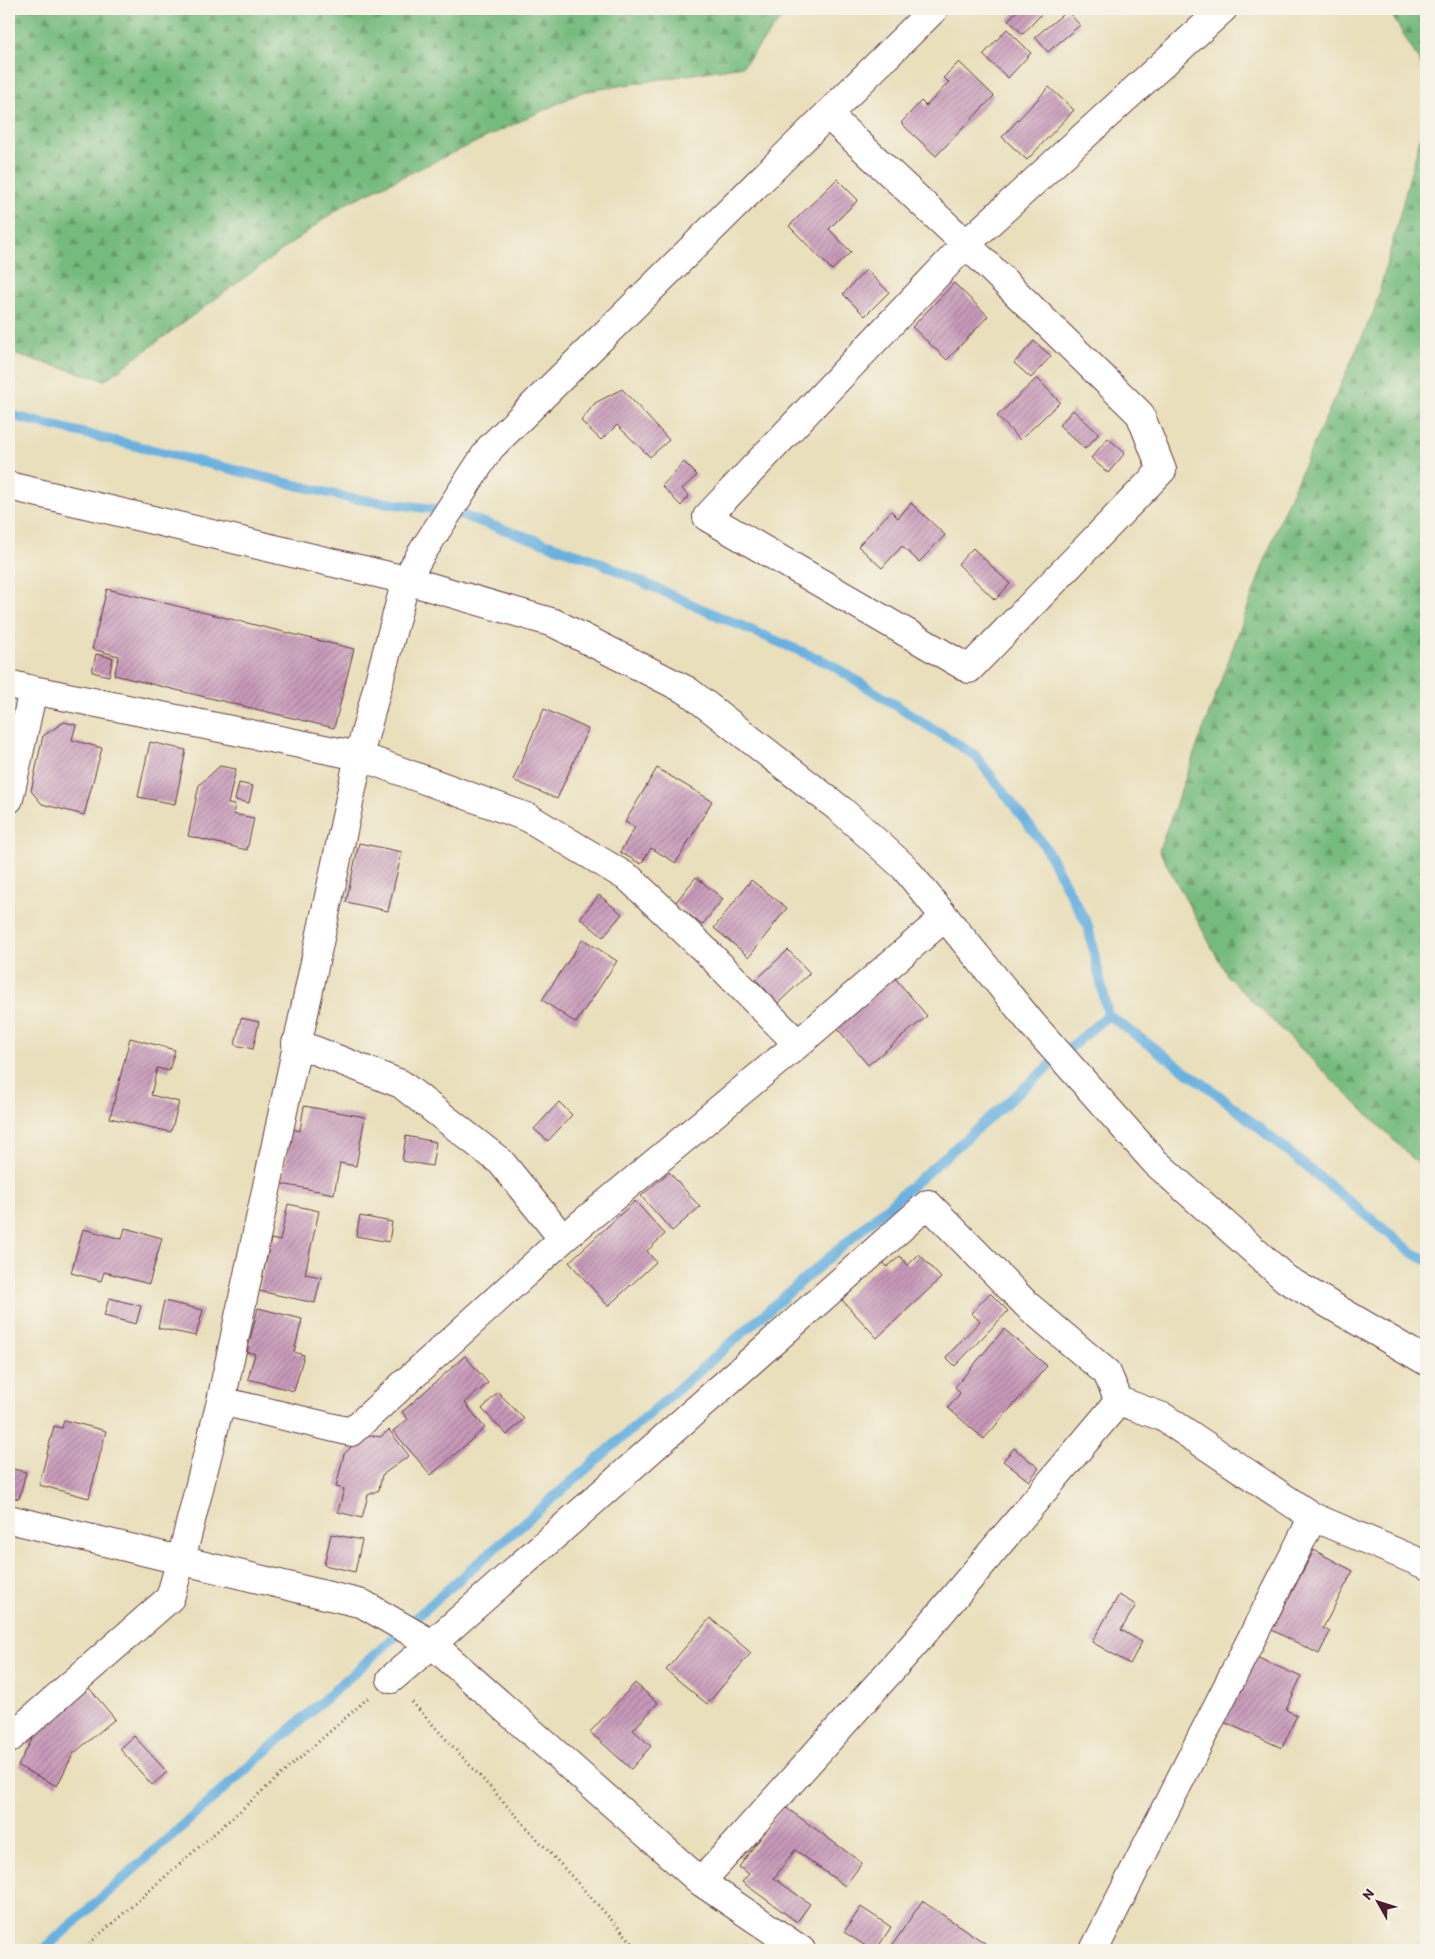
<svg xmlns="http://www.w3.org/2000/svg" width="1435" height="1959" viewBox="0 0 1435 1959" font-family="Itim,sans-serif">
<defs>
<pattern id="forest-firs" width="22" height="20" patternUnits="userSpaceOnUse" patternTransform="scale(1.25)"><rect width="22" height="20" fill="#76bb7e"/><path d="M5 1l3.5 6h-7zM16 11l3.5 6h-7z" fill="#639767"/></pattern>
<pattern id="building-hatch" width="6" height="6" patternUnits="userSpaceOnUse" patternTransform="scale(1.25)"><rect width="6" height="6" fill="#c79aba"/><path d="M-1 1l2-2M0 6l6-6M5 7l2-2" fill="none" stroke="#a47d97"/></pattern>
</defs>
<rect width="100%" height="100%" fill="#f7f3e8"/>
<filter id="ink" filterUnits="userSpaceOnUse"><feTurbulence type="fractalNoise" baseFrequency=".02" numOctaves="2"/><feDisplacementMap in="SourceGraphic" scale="10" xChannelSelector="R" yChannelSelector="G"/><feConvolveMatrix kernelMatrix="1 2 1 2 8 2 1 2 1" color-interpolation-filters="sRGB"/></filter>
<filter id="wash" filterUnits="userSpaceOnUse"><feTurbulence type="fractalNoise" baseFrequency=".0096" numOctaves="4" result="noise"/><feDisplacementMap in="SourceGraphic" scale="20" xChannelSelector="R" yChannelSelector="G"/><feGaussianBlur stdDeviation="1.12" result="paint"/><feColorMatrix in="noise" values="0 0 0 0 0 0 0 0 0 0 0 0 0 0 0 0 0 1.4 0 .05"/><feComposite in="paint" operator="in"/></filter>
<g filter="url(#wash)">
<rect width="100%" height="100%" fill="#e9dfbb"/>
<path fill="url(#forest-firs)" stroke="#606d54" d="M9 9H789L743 66 582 92 345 204 105 380 9 353Z
M1388 9H1426V72Z
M1426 116V1172L1228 977 1159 850 1282 514 1374 311Z"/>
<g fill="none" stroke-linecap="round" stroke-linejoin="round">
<path stroke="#69b1e0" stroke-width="10" d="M9 415 349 498 449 511 589 558 702 609 830 664 975 755 1044 845 1088 926 1108 1015 1216 1093 1413 1253 1426 1260
M43 1950 455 1583 1108 1015"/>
</g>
<g id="blocks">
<path fill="url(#building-hatch)" d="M1018 9H1046L1023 34 1008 20Z
M1067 11 1080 25 1048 52 1035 37Z
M1007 29 1031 53 1008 78 983 55Z
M959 62 994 96 936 156 901 123 921 101 926 106 949 82 943 78Z
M1049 87 1074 110 1027 160 1002 137Z
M837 179 858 200 829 229 851 252 832 270 789 226Z
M866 270 889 292 865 316 843 294Z
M954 283 988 316 947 360 912 327Z
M1034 341 1051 356 1031 378 1014 363Z
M1037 378 1060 402 1020 440 997 416Z
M622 389 669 440 650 457 617 425 601 440 581 421 595 403Z
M1073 410 1099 434 1085 449 1059 425Z
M1108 438 1125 453 1108 473 1091 458Z
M684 462 697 475 682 489 689 496 681 506 662 486Z
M911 503 945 535 919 562 902 546 882 568 858 546 891 511 898 518Z
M973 548 1010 584 995 600 958 564Z
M107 589 354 649 334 728 114 675 119 656 92 649Z
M96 654 113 658 109 676 92 672Z
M544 709 588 729 557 799 513 780Z
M64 722 76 725 72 740 102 748 84 815 42 804 31 791 43 736Z
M150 742 186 750 175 804 138 797Z
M220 766 236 769 228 804 235 805 233 814 254 818 247 850 188 836 199 785Z
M657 768 712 801 676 863 651 848 641 864 620 852 635 827 625 822Z
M239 783 253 786 249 803 235 800Z
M359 843 402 852 388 911 346 902Z
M696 877 723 899 702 925 675 903Z
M751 880 787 908 749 957 714 928Z
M599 895 622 914 603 937 580 918Z
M583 939 617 961 576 1023 542 1000Z
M788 950 810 973 778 1003 756 980Z
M890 972 927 1016 868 1065 831 1021Z
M241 1018 259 1022 253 1049 235 1045Z
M130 1038 175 1050 169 1071 157 1068 151 1095 179 1102 171 1132 110 1118Z
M559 1102 572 1115 548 1141 534 1129Z
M304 1106 365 1117 356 1166 340 1163 334 1194 282 1184 287 1156V1128L300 1131Z
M406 1136 436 1142 432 1166 402 1161Z
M669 1172 700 1207 672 1231 641 1196Z
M635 1201 665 1234 647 1251 656 1262 608 1306 569 1262Z
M288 1204 319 1211 305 1274 321 1277 315 1303 259 1291 271 1239 280 1241Z
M360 1216 392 1222 389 1242 356 1236Z
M125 1228 162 1238 149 1284 104 1272 101 1281 71 1273 83 1229 122 1239Z
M919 1254 941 1278 877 1338 842 1300 883 1262 887 1267 900 1256 908 1265Z
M990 1293 1008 1311 955 1366 946 1357 980 1321 971 1313Z
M109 1298 141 1306 136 1324 104 1316Z
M164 1301 203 1310 196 1336 158 1328Z
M258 1308 302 1319 294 1352 304 1355 294 1391 248 1379 255 1354 247 1352Z
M1004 1329 1047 1366 984 1439 948 1408 960 1393 955 1387Z
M465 1356 488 1383 465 1403 485 1428 431 1475 393 1431 408 1419 402 1412Z
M498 1392 524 1419 507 1435 482 1409Z
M64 1420 106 1431 89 1498 39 1485 54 1426 62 1428Z
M389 1430 409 1456 382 1475 379 1490 368 1495 362 1518 338 1512 344 1489 336 1487 344 1454 361 1437 370 1435 380 1437Z
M1014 1448 1039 1468 1029 1481 1003 1461Z
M9 1468 26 1472 19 1499 9 1497Z
M331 1534 362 1540 355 1572 324 1565Z
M1314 1550 1353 1571 1323 1628 1330 1632 1319 1654 1272 1630Z
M1119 1595 1136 1605 1121 1630 1142 1642 1130 1664 1092 1642Z
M710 1618 751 1653 707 1704 666 1670Z
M1254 1656 1301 1677 1286 1710 1297 1715 1282 1748 1224 1722Z
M85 1683 115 1719 73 1754 57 1786 18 1766 42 1720Z
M635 1683 658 1703 633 1730 651 1746 631 1769 590 1732Z
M134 1736 167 1772 152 1785 120 1749Z
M784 1806 862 1863 845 1886 795 1850 774 1878 810 1904 797 1922 742 1882 749 1874 739 1867Z
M922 1901 985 1943 980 1950H889Z
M861 1907 891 1927 876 1950H872L844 1932Z"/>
</g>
</g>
<g filter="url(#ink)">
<use href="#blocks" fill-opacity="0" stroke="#623c41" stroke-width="1"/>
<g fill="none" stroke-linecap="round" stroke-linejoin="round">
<defs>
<path id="minor" d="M828 115 966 244 1140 414 1162 470 969 669 707 517 966 244 1223 9
M9 684 33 690 359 756 406 580
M9 799 33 690
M296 1043 401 1084 501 1162 563 1239
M798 1044 945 917
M9 1519 363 1604 432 1644 701 1882 801 1950
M391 1679 432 1644 928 1204 1027 1305 1107 1373 1119 1401 1163 1417 1313 1517 1426 1565
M9 1739 170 1598 181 1560 221 1401 359 756 529 818 630 879 706 951 798 1044 563 1239 351 1432 221 1401
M701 1882 917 1641 1119 1401
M1094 1950 1313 1517"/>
<path id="tertiary" d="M9 486 406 580 554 623 688 691 841 810 904 867 1033 1025 1155 1162 1286 1279 1426 1361
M406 580 421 554 490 448 934 9"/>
</defs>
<use href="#minor" stroke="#623c41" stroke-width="30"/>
<use href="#tertiary" stroke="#623c41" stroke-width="30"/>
<path stroke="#623c41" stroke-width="3" stroke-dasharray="1 4" stroke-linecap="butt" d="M412 1702 639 1950
M82 1950 368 1698"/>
<use href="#minor" stroke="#fff" stroke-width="28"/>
<use href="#tertiary" stroke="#fff" stroke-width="28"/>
</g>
</g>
<rect width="1435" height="1959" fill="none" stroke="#f7f3e8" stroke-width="30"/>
<g transform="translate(1378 1902) rotate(309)" stroke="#f7f3e8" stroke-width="4" paint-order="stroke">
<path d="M0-4L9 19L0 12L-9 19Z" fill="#4a1f2b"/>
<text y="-8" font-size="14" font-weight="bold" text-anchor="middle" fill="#4a1f2b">N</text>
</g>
</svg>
